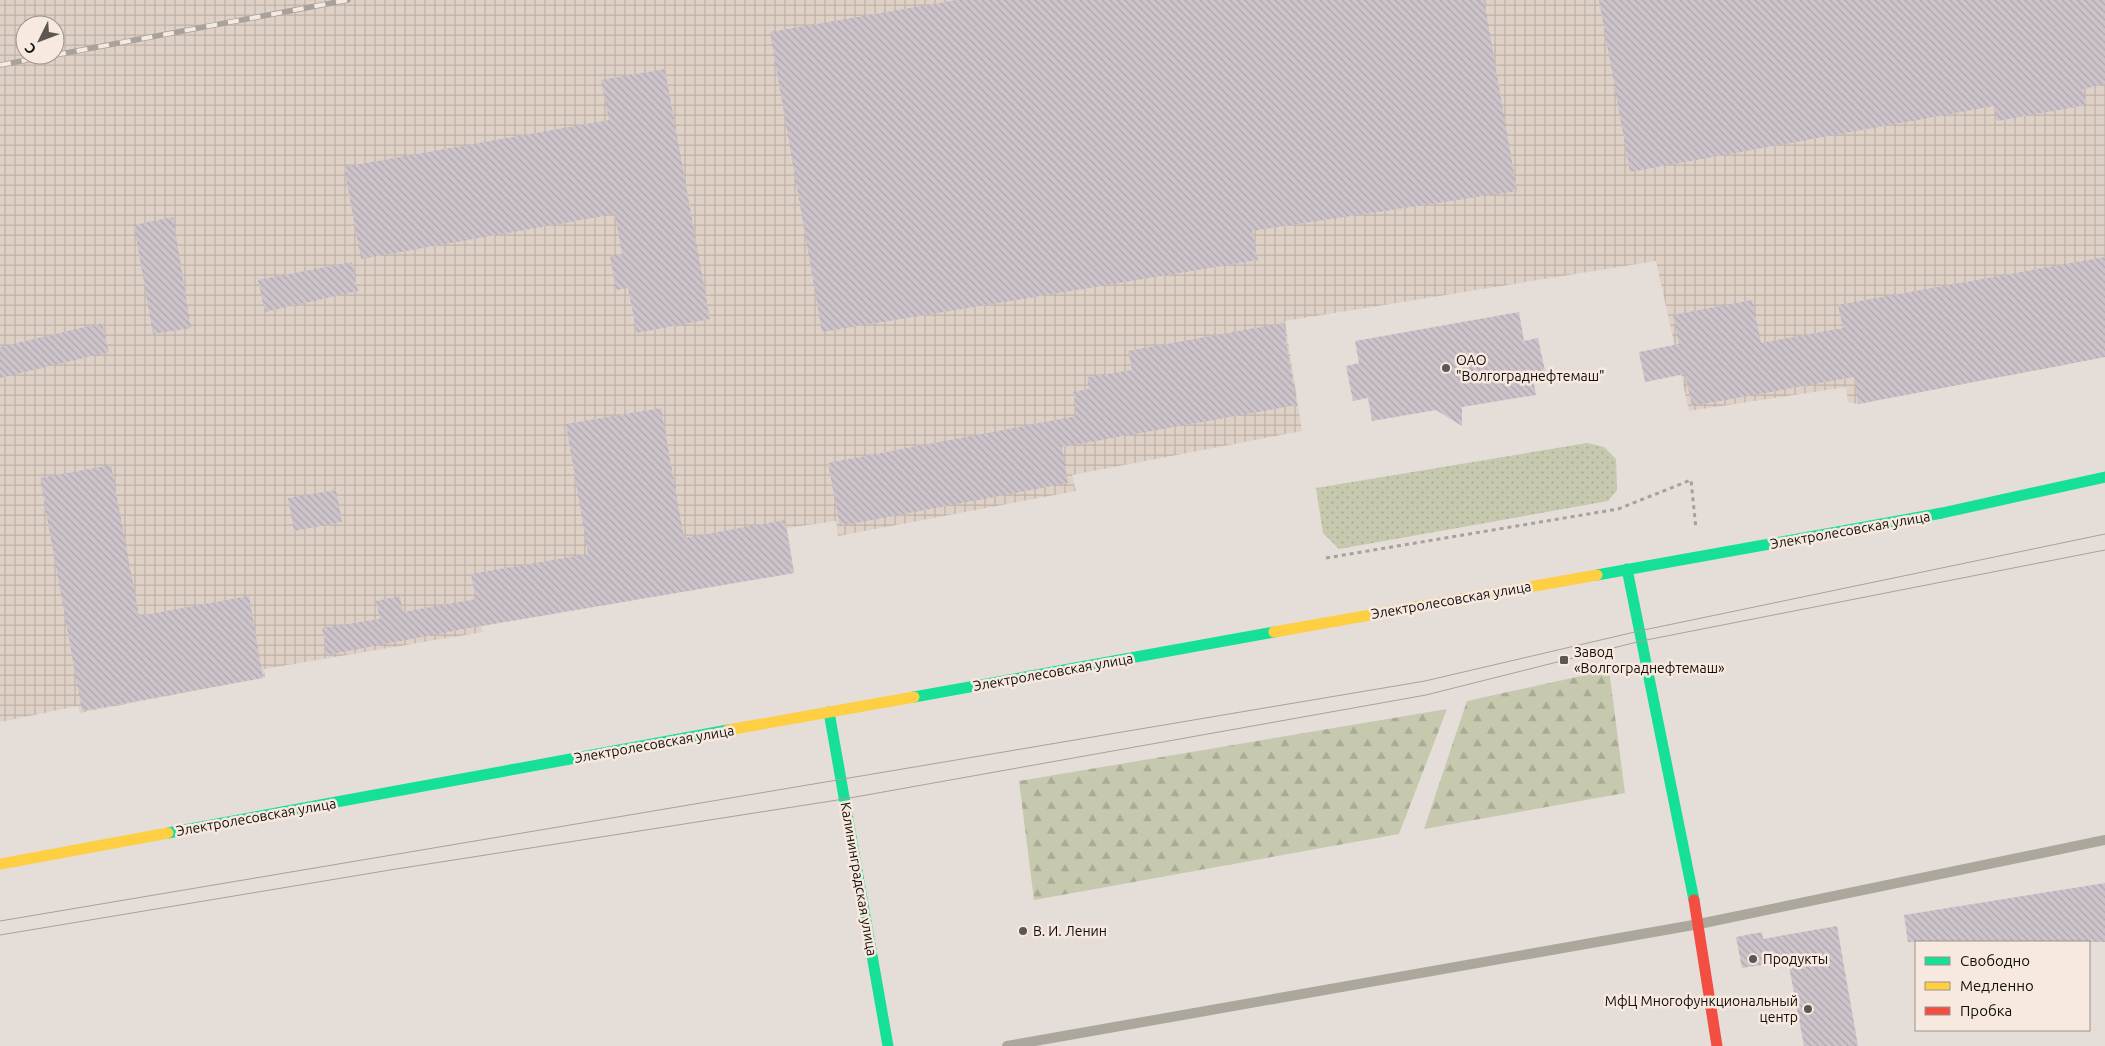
<svg xmlns="http://www.w3.org/2000/svg" width="2105" height="1046" viewBox="0 0 2105 1046" font-family="Ubuntu,sans-serif">
<defs>
<pattern id="industrial-grid" width="8" height="8" patternUnits="userSpaceOnUse" patternTransform="scale(1.25)"><rect width="8" height="8" fill="#dfd1c6"/><path d="M0 4h8M4 0v8" fill="none" stroke="#beb2a9"/></pattern>
<pattern id="grass-dots" width="8" height="8" patternUnits="userSpaceOnUse" patternTransform="scale(1.25)"><rect width="8" height="8" fill="#c6c9ad"/><path d="M2 2h.1M6 6h.1" fill="none" stroke="#a9ab94" stroke-width="1.8" stroke-linecap="round"/></pattern>
<pattern id="forest-firs" width="22" height="20" patternUnits="userSpaceOnUse" patternTransform="scale(1.25)"><rect width="22" height="20" fill="#c6c9ad"/><path d="M5 1l3.5 6h-7zM16 11l3.5 6h-7z" fill="#a9ab94"/></pattern>
<pattern id="building-back-hatch" width="6" height="6" patternUnits="userSpaceOnUse" patternTransform="scale(1.25)"><rect width="6" height="6" fill="#cdc3cb"/><path d="M-1 5l2 2M0 0l6 6M5-1l2 2" fill="none" stroke="#afa6ad"/></pattern>
</defs>
<rect width="100%" height="100%" fill="#e4ddd8"/>
<path fill="url(#industrial-grid)" fill-rule="evenodd" d="M0 0H2105V357L1858 404 1848 402 1846 387 1689 411 1656 261 1285 321 1302 431 1072 475 1076 491 838 536 836 521 787 528 794 573 481 626 483 632 264 669 265 677 80 713 78 706 0 722ZM25 25H55V55H25Z"/>
<path fill="url(#grass-dots)" d="M1587 443 1604 447 1616 459 1617 490 1608 501 1339 549 1323 533 1316 488Z"/>
<path fill="url(#forest-firs)" d="M1609 670 1625 793 1424 829 1467 701Z
M1447 709 1399 834 1034 900 1019 781Z"/>
<path fill="url(#building-back-hatch)" d="M957 0H1484L1517 191 1252 231 1258 260 822 332 770 32Z
M1599 0H2105V84L2083 89 2087 105 1997 121 1994 106 1630 172Z
M665 69 710 319 637 333 628 288 616 290 610 256 622 254 615 214 361 259 344 167 609 120 601 80Z
M173 217 191 328 153 334 134 225Z
M2105 257V357L1858 404 1854 377 1692 406 1685 374 1645 382 1639 352 1679 344 1673 315 1752 300 1761 343 1843 328 1838 305Z
M352 262 358 291 265 312 258 280Z
M1519 312 1524 341 1538 338 1545 371 1532 373 1536 395 1462 407V426L1436 410 1372 421 1368 398 1353 401 1346 366 1359 363 1355 341Z
M102 323 109 352 0 378V347Z
M1283 323 1297 405 1062 447 1068 483 840 526 828 463 1077 416 1073 392 1089 389 1087 377 1132 370 1128 351Z
M661 408 684 538 785 520 794 573 469 628 327 655 322 628 380 619 376 601 400 596 403 612 476 599 471 574 588 554 566 424Z
M111 465 139 616 249 596 263 678 82 711 40 478Z
M336 490 342 522 294 531 288 498Z
M2105 883V942H1908L1904 915Z
M1837 926 1858 1046H1804L1788 961 1742 968 1736 937 1762 932 1763 939Z"/>
<g fill="none" stroke-linecap="round" stroke-linejoin="round">
<path stroke="#a5a29b" stroke-width="3" stroke-dasharray="4 4" stroke-linecap="butt" d="M1326 558 1618 509 1691 480 1696 529"/>
<path stroke="#aba79d" stroke-width="10" d="M1007 1046 1699 924 2105 840"/>
<path stroke="#16e098" stroke-width="11" d="M1627 569 1694 900
M1597 575 1942 513 2105 477
M914 697 1274 632
M829 712 888 1046
M168 833 728 730"/>
<path stroke="#ffcf43" stroke-width="11" d="M1274 632 1597 575
M728 730 914 697
M0 864 168 833"/>
<path stroke="#f24e42" stroke-width="11" d="M1694 900 1717 1046"/>
<path stroke="#a7a29c" stroke-width="1" d="M0 921 1425 681 1639 631 2105 534
M0 935 396 869 844 799 1426 695 1641 641 2105 550"/>
<defs>
<path id="rail" d="M55 55 348 0
M0 65 53 55"/>
</defs>
<use href="#rail" stroke="#a7a29c" stroke-width="5.5"/>
<use href="#rail" stroke="#f7e9df" stroke-width="4" stroke-dasharray="11" stroke-linecap="butt"/>
</g>
<g fill="#5c5753" stroke="#f7e9df" stroke-width="2">
<circle cx="1446" cy="368" r="5"/>
<rect x="1559" y="655" width="10" height="10" rx="2.5"/>
<circle cx="1023" cy="931" r="5"/>
<circle cx="1753" cy="959" r="5"/>
<circle cx="1808" cy="1009" r="5"/>
</g>
<g text-anchor="middle" stroke-width="5" stroke-linejoin="round" paint-order="stroke">
<g font-size="14" fill="#130f0b" stroke="#f7e9df" text-anchor="start">
<text x="1456" y="365">ОАО<tspan x="1456" dy="16">"Волгограднефтемаш"</tspan></text>
<text x="1574" y="657">Завод<tspan x="1574" dy="16">«Волгограднефтемаш»</tspan></text>
<text x="1033" y="936">В. И. Ленин</text>
<text x="1763" y="964">Продукты</text>
<text x="1798" y="1006" text-anchor="end">МфЦ Многофункциональный<tspan x="1798" dy="16">центр</tspan></text>
</g>
<g font-size="14" fill="#130f0b" stroke="#f7e9df">
<text transform="translate(1850 530) rotate(-10)" y="5">Электролесовская улица</text>
<text transform="translate(1451 600) rotate(-10)" y="5">Электролесовская улица</text>
<text transform="translate(1053 672) rotate(-10)" y="5">Электролесовская улица</text>
<text transform="translate(654 744) rotate(-10)" y="5">Электролесовская улица</text>
<text transform="translate(256 817) rotate(-10)" y="5">Электролесовская улица</text>
<text transform="translate(859 879) rotate(80)" y="5">Калининградская улица</text>
</g>
</g>
<rect x="1915" y="941" width="175" height="90" fill="#f7e9df" stroke="#9c928a"/>
<rect x="1925" y="957" width="25" height="8" fill="#16e098" stroke="#9c928a"/>
<text x="1960" y="966" font-size="15" fill="#130f0b">Свободно</text>
<rect x="1925" y="982" width="25" height="8" fill="#ffcf43" stroke="#9c928a"/>
<text x="1960" y="991" font-size="15" fill="#130f0b">Медленно</text>
<rect x="1925" y="1007" width="25" height="8" fill="#f24e42" stroke="#9c928a"/>
<text x="1960" y="1016" font-size="15" fill="#130f0b">Пробка</text>
<g transform="translate(40 40) rotate(228)"><circle r="24" fill="#f7e9df" stroke="#9c928a"/>
<path d="M0-4L9 19L0 12L-9 19Z" fill="#5c5753"/>
<text y="-8" font-size="14" font-weight="bold" text-anchor="middle" fill="#130f0b">С</text>
</g>
</svg>
